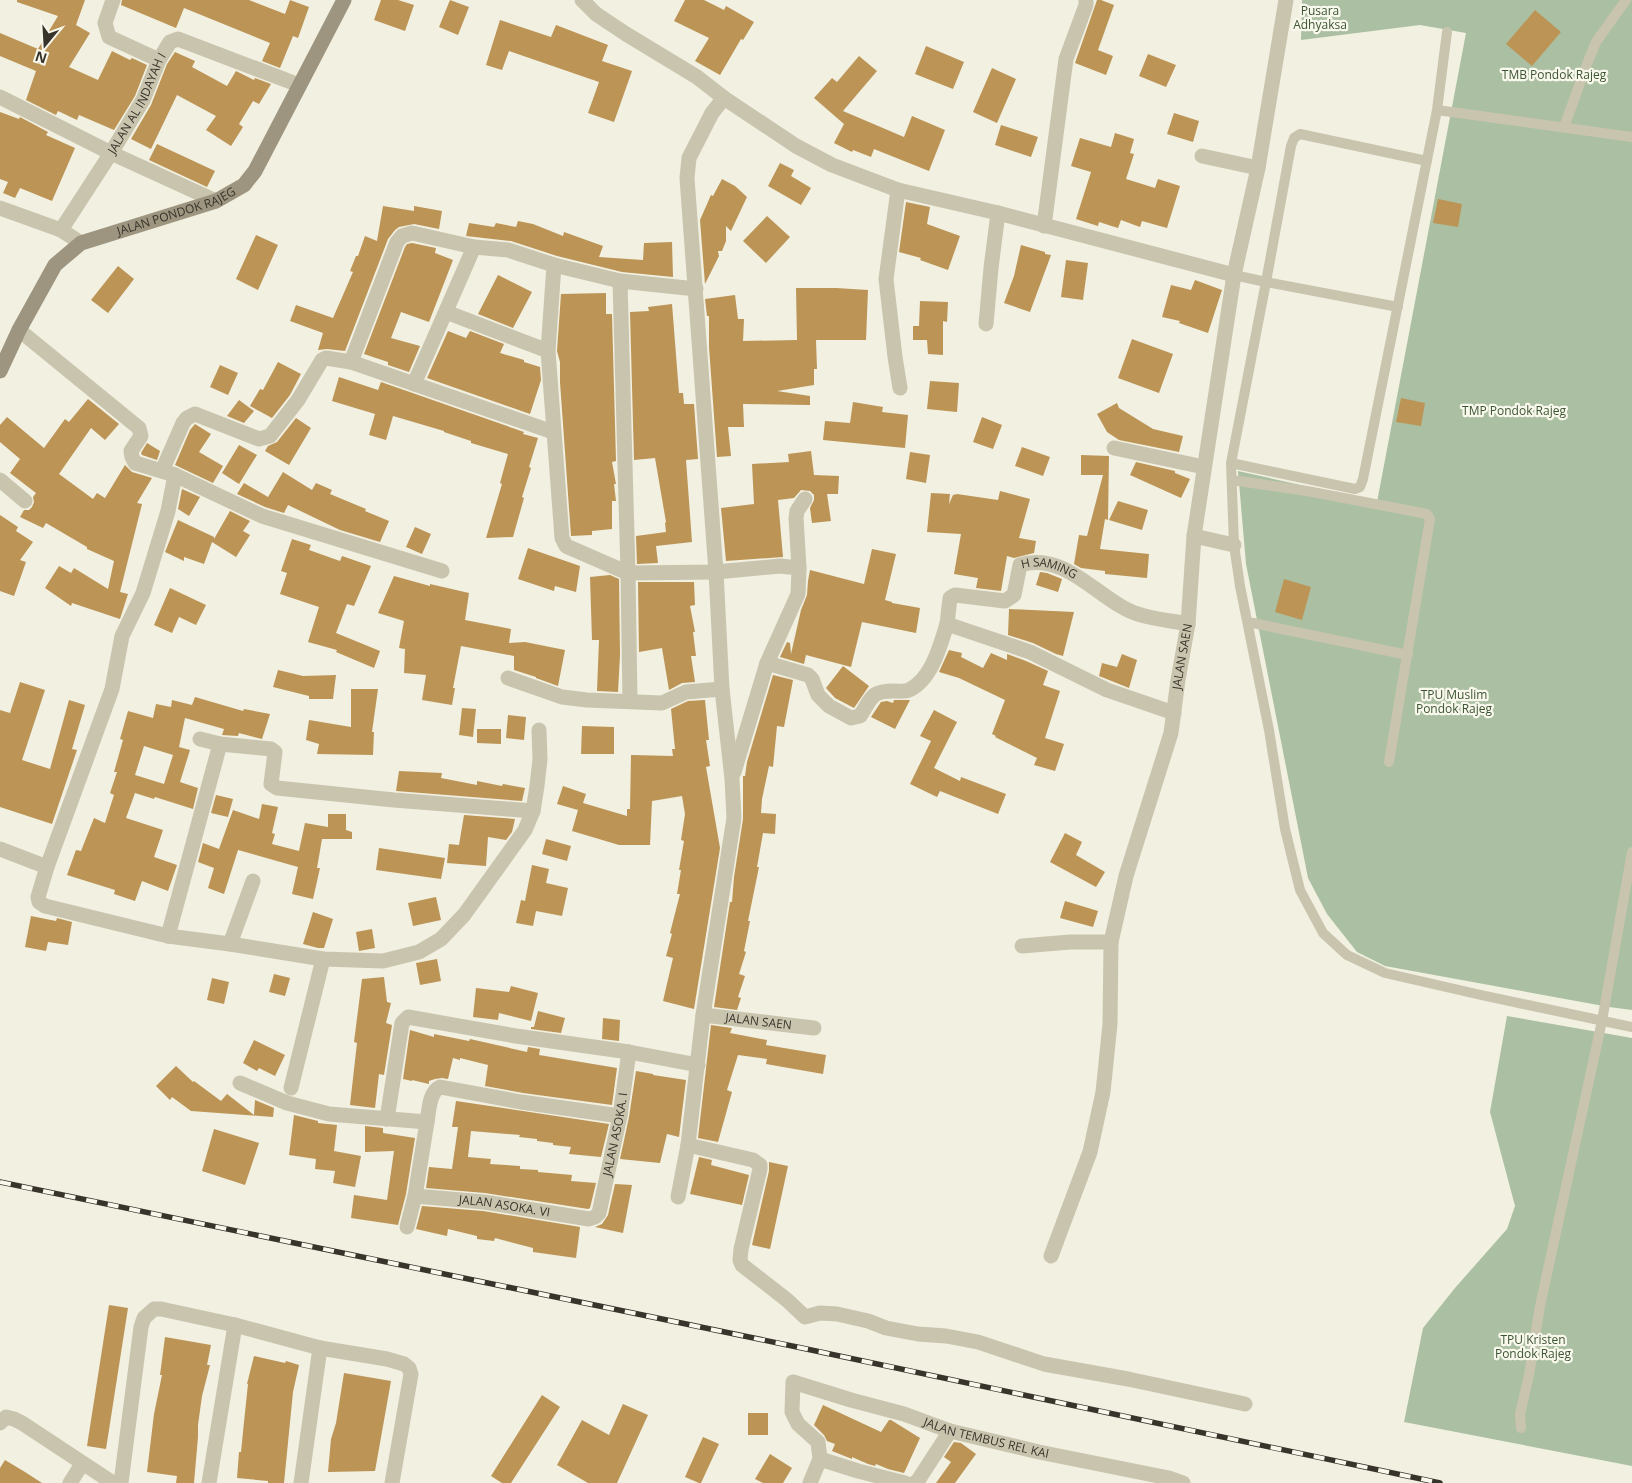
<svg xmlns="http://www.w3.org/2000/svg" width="1632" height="1483" viewBox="0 0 1632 1483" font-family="'Open Sans',sans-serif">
<rect width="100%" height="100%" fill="#f1f0e1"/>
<path fill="#abc0a2" d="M1302 0H1632V1010L1609 1007 1385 966 1357 952 1327 914 1308 878 1246 564 1238 471 1377 502 1466 33 1420 25 1301 40Z
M1507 1016 1632 1038V1466L1404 1422 1423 1328 1455 1288 1507 1229 1515 1206 1490 1112Z"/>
<path fill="#bc9455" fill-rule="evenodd" d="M17 0H85L76 25 90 33 69 67 98 80 112 51 130 60 132 58 147 65 135 96 114 130 79 115 77 120 58 111 56 115 26 100 36 71 0 56V33L38 49 58 16 17 2Z
M122 0H249L285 14 290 0 309 7 298 38 293 36 280 68 262 61 270 43 184 8 176 28 121 5Z
M381 0H398L414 5 405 31 374 20Z
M450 0 469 7 458 35 439 27Z
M685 0H704L724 10 726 6 754 22 743 40 741 39 720 75 695 61 709 38 674 21Z
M1097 0H1101L1114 5 1098 50 1113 56 1106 75 1075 63Z
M1535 10 1561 32 1532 66 1506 44Z
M500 20 551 37 556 25 608 45 602 61 632 71 614 122 588 113 599 82 509 51 502 70 486 65Z
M926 46 964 62 953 89 915 74Z
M175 52 195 61 192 67 227 86 236 71 254 80 255 78 271 84 259 104 253 101 239 124 243 127 231 146 206 130 216 116 177 95 151 149 131 139 151 105 167 64Z
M1148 54 1176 65 1166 87 1139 76Z
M859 56 877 71 843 111 904 137 912 116 945 130 929 171 874 149 871 157 853 150 852 152 834 143 844 124 814 98 832 78 837 82Z
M992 68 1016 79 997 123 973 112Z
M0 112 19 119 20 117 48 132 46 135 75 148 52 201 20 188 15 198 3 193 8 182 0 179Z
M1174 113 1199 121 1193 142 1167 134Z
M1001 125 1038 137 1031 157 995 145Z
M1115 133 1134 139 1130 153 1134 154 1126 179 1155 188 1158 179 1180 186 1167 228 1142 221 1140 227 1121 220 1118 228 1099 222 1098 226 1076 219 1091 172 1071 166 1080 138 1111 147Z
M157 144 215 171 207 187 149 160Z
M780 163 794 170 791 176 811 188 801 205 768 186Z
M722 179 735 186 747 197 731 231 726 226V241L722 251H718L719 256 705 284 700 220 711 195 713 196Z
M1438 199 1462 204 1458 227 1433 223Z
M906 202 930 207 927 224 960 236 948 270 920 260 921 258 899 252Z
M383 206 414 211V206L442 211 439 229 414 224 399 227 395 230 388 239 345 351 327 349 318 350 323 333 290 321 296 305 333 318 353 272 350 271 356 256H358L365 236 377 241Z
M767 216 790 237 766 263 743 241Z
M518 221 533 224 563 236 564 232 603 246 599 257 643 260 644 243 672 242 673 277 622 272 557 256 511 241 466 236 469 223 494 227 496 223 516 227Z
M256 235 278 245 258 290 236 279Z
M412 243 436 248 435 253 453 260 429 322 401 312 391 338 420 346 409 372 388 365V362L364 354 405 247 407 244Z
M1021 245 1045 252V254L1051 255 1030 312 1004 303 1014 276Z
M1066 260 1088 263 1083 300 1061 297Z
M118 266 134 279 108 313 91 300Z
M498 275 532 292 513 328 478 314Z
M1195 280 1222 290 1208 333 1179 323 1180 321 1162 317 1171 285 1191 290Z
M796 288H836L868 290 866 340H816L817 369H814V385L777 391 810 396V405L743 404 744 427H728L731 456 717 457 709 347V316H707L705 299 735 295 738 319H744L743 341 797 340Z
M606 293V314H612L616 461 612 462 616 484H614L616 501H612V529L592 531V535L571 536 560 382V362L557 351 561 294Z
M920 301 948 302 947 322 943 321V355L928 354 927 340H913V326H919Z
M672 304 679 393H683L684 404H694L698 459 686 460 692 542 656 546 658 563 637 564 636 536 666 532 665 523 666 522 655 458 634 460 630 312 649 311 648 307Z
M448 331 466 338 470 331 504 344 500 353 524 360V362L540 367 541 380 530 414 427 378Z
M1132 339 1173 354 1159 393 1118 378Z
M278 362 301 374 290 395 272 418 250 406 260 389 263 390Z
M220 365 238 373 228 395 210 387Z
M339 377 378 390 381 382 524 432 523 434 538 438 529 467 531 468 522 497 524 498 513 537 486 538 502 484 500 483 508 454 471 443V441L444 432V431L393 416 386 440 369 435 375 414 332 401Z
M930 381 959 383 957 412 927 409Z
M1401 398 1425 403 1421 426 1396 422Z
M88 399 119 424 105 440 91 428 59 474 93 499 97 493 105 498 125 465 132 472 152 478 137 503 142 504 120 592 128 594 120 619 72 603 71 606 45 588 59 566 71 573 74 568 108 589 114 561 87 549V547L46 523 43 528 20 517 24 510H29L32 507 34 502 33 497 36 493 10 473 20 459 0 442V425L7 417 44 448 65 419 69 422Z
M239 400 254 411 244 423 227 416Z
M853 402 883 407 882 412 908 415 905 448 823 440 825 421 850 423Z
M1117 403 1119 408 1153 429 1183 436 1179 452 1119 440 1107 432 1097 414Z
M982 417 1002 425 993 449 973 442Z
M296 418 311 428 289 465 265 451 268 446 277 442Z
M195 424 211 434 199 452 223 466 213 483 175 465 190 430Z
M147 443 160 451 157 460 142 455 141 453Z
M239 445 257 455 239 484 222 473Z
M1022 447 1050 457 1043 476 1015 466Z
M811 451 814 475 839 476 838 494H827L831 521 812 523 810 508 814 500V495L810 491 801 490 794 498 778 500 783 557 726 561 721 508 754 504 752 464 789 462 788 454Z
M910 452 930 455 926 483 906 479Z
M1081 455 1109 456 1108 520 1105 519 1100 549 1149 554 1147 578 1105 574V571L1081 568 1074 564 1079 535 1087 536 1103 475H1081Z
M1136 462 1175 471V473L1190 479 1181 498 1130 475Z
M283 472 312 490 316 483 332 490 330 494 366 509 365 511 389 521 380 542 340 530 288 505 284 513 265 507 237 494 244 483 268 497Z
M182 489 200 497 189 516 178 509Z
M1000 491 1030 499 1019 538 1036 541 1034 553 1014 558 1007 556 1001 591 976 588 978 578 954 574 961 534 927 532 931 493 950 494 949 504 953 495 957 494 998 500Z
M1118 501 1148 510 1142 530 1109 520Z
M230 511 250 521 243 531 250 535 236 557 212 542 204 564 184 557V561L165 552 178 520 214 537V539Z
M0 515 18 527 16 531 33 542 20 560 26 562 14 596 0 591Z
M415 527 431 534 422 554 406 547Z
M292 539 311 545 309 550 340 561 342 556 371 566 354 606 347 604 336 633 380 651 374 668 336 652 337 650 308 642 319 607 280 594 287 573 281 571Z
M528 548 580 566 576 592 555 586 554 591 518 579Z
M872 549 896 554 885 600 892 602V603L920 608 916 633 862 622 851 667 806 655 804 664 780 657 787 642 790 643 791 654 801 610 807 595 808 581 810 570 864 584Z
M1040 572 1047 573 1062 579 1058 592 1036 585Z
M610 575 619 579 620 655 618 692 597 691 599 640H592L590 577Z
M394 576 430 586V584L469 593 465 620 511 629 509 643 525 642 565 650 558 686 536 678V677L514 670V656L461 646 453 688H455L452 705 422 700 426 675 404 673 405 649 399 648 404 621 378 613Z
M1284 579 1311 587 1302 620 1275 612Z
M638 582H694L695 605 690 606 695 632H693L696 656H691L695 682 682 683 669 690 662 648 639 652Z
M170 588 206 605 196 625 179 617 172 633 154 625Z
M1009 609 1074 612 1063 656 1056 654 1033 643 1008 635Z
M949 650 962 653 961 657 983 668 991 653 1007 660V654L1026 661 1048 671 1043 685 1060 691 1045 738 1064 744 1055 771 1034 765 1037 758 995 737 996 736 992 734 1005 700 959 678 939 672Z
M1122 654 1137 660 1129 688 1099 676 1102 663 1117 667Z
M843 666 869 686 854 708 835 698 826 688Z
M278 670 303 676 336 675 333 699H309V696L273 687Z
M773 675 793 680 784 727 777 726 773 767 769 766 762 799 761 813 776 814 775 834 763 833 757 867H759L748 921H750L744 951 746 952 739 974 745 976 738 997 741 998 737 1010 714 1007 730 902H732L734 877 743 819V776H745L747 762Z
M20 682 45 690 22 760 50 769 69 700 85 705 72 749 77 750 52 824 0 807V710L10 713Z
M351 689H378L372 732H374L373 755 317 754 319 744 306 740 309 720 351 727Z
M195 697 243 711 244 709 270 714 262 739 239 733 238 736 222 735 224 729 185 718 179 747 190 750 180 782 198 788 193 809 155 797 154 799 135 793 126 818 163 830 154 857 177 865 168 891 142 881 135 901 114 894 115 890 67 875 76 850 81 851 94 818 105 823 114 795 110 793 117 772H114L123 740 120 739 128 711 153 718 156 704 171 707 172 700 192 705ZM144 746 173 755 164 784 135 775Z
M705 700 709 740H706L710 766 706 767 720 848 694 1009 663 1001 673 958 666 956 672 934 670 933 680 894H677L681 870H679L684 841 681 840 685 814 682 796 652 801 650 845H619L572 831 578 810 557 804 563 786 586 794 583 803 627 816V809H630L631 755 673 756 672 749H675L671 709 688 701Z
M894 700H910L895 729 871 717 881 702 887 701 893 703Z
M462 708 476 709 473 737 459 735Z
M934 710 957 722 934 768 960 781 961 777 1006 794 998 814 940 791 937 797 910 784 931 741 920 736Z
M508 715 526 717 524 740 506 738Z
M582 726 614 727V754H581Z
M477 729H501V744L477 743Z
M399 771 442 773 441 778 477 785V781L502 786 503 784 525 788 522 801 396 791Z
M216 795 233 799 228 817 211 813Z
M262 804 278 807 272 833 275 834 272 844 299 851 305 823 328 827V814H346V830L352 832V839H322L317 868H320L313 899 292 894 298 867 238 850 224 894 208 888 214 868 198 862 203 843 219 849 233 810 259 819Z
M464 815 515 819 512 832 506 840 488 837 486 866 447 863 449 844 459 845Z
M1065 833 1082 842 1076 855 1105 872 1096 887 1050 862Z
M546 839 571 846 567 861 542 854Z
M379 848 445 858 441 879 376 870Z
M532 865 549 869 546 883 568 888 562 916 536 911 533 926 516 923 521 900 525 901Z
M436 897 441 920 413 926 408 903Z
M1065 901 1098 911 1093 927 1060 918Z
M313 912 333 919 324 948H318L303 944Z
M31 916 56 921 57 918 72 922 68 945 48 942 46 951 25 947Z
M372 929 375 948 359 951 356 932Z
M437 959 441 981 420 985 416 963Z
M274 974 290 978 285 996 269 992Z
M384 977 387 1002 391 1003 386 1023 392 1025 384 1075 379 1074 375 1108 350 1105 357 1043 354 1042 362 979Z
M212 978 229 982 224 1004 207 1000Z
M511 986 538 993 531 1021 499 1013 498 1020 473 1017 476 988 509 992Z
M538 1011 565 1018 561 1033 531 1029V1027H534Z
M603 1018 620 1020 619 1041 602 1039Z
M711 1025 732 1028 730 1033 767 1040 766 1045 826 1055 823 1074 766 1064 767 1059 738 1055 727 1090 732 1092 718 1142 698 1138Z
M410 1030 434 1037V1034L469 1041 470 1039 527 1052 528 1047 540 1049 539 1055 617 1068 612 1105 523 1093 485 1086 488 1065 460 1058V1060L453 1058 448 1079 442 1078 435 1079 429 1081V1084L412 1080V1081L403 1079Z
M254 1040 285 1055 275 1076 259 1068 257 1071 243 1063Z
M176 1066 193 1082 194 1081 221 1101 227 1094 254 1115 255 1100 274 1108 273 1117 191 1111 172 1097 170 1100 156 1086Z
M636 1071 653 1074V1075L686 1080 679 1137 667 1134 660 1163 620 1159 629 1117Z
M456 1101 609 1124 601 1157 569 1154 571 1147 553 1145V1143L537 1141V1139L519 1137 520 1135 471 1131 468 1157 491 1159 490 1164 520 1166V1169L538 1170V1172L572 1175 571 1181 596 1183 590 1208 588 1209 485 1193 426 1188 429 1167 452 1169 458 1127H452Z
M294 1115 318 1121V1123L337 1125 334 1151 361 1156 355 1187 333 1183 335 1171 315 1169 316 1159 289 1155Z
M365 1126 383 1128V1133L415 1138 406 1194 398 1225 351 1218 354 1195 387 1200 394 1151 365 1152Z
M214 1129 259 1143 245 1185 202 1171Z
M699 1157 712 1160 711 1165 749 1175 742 1205 690 1194Z
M769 1162 788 1166 770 1249 752 1245 769 1171Z
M615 1184 632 1185 623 1233 595 1227 602 1224 608 1215Z
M422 1206 483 1211 580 1227 576 1258 533 1252V1248L495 1238 494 1241 477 1239V1236L448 1229 447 1236 416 1229Z
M109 1305 128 1308 106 1449 87 1446Z
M165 1337 211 1345 207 1365H210L202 1396 198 1425V1437L194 1483H176L177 1476 147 1472 154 1414 162 1375H160Z
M254 1356 285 1363 286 1361 299 1365 293 1392 284 1483H268V1481L237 1478 239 1452H241L244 1422 248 1384H247Z
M344 1373 391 1381 375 1471 328 1472 331 1439 336 1423Z
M542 1395 560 1407 511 1483H502L491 1476Z
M623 1404 648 1415 617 1483H588L557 1465 582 1420 609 1435Z
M823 1405 881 1432 889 1420H891L920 1438 904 1473 888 1469 876 1464 875 1466 868 1464 852 1457V1459L832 1451 835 1444 827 1441 824 1435 814 1425Z
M748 1413H768V1435H748Z
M703 1437 719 1444 701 1483H699L685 1477Z
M954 1442 961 1443 976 1454 955 1483H936L951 1462 944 1457Z
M770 1454 792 1468 783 1483H763L755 1479Z
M5 1460 25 1472 42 1483H0V1468Z"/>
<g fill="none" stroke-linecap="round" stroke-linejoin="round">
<path stroke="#c9c4ae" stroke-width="10" d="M1437 110 1632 137
M1564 127 1587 64 1596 42 1626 0
M1234 275 1266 282 1231 463 1234 545 1240 586 1269 730 1285 829 1300 890 1323 933 1347 955 1385 973 1481 995 1632 1027
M1398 307 1266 282 1291 146 1294 138 1300 134 1427 161
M1231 463 1355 489 1360 487 1363 479 1437 110 1447 32
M1232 480 1307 491 1427 514 1430 519 1389 762
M1248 622 1408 655
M1521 1428 1520 1414 1529 1375 1540 1306 1602 1021 1632 852"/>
<g stroke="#c9c4ae" stroke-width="15">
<path d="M113 0 105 23 109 37 159 60"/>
<path d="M582 0 596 14 626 34 697 77 724 98 796 146 832 165 898 190 998 213 1234 275"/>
<path d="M0 97 111 153 216 201"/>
<path d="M724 98 712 113 689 158 687 178 716 572 722 689 732 779 734 818 703 1015 688 1145 753 1160 760 1165V1169L741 1249 740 1260 742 1265 787 1300 805 1317 820 1313 837 1314 868 1321 886 1328 918 1334 946 1336 978 1342 1044 1364 1128 1379 1245 1404"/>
<path d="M1202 156 1258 168"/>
<path d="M898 190 886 279 895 357 900 388"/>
<path d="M0 208 61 230 81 243"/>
<path d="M1044 226 1066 59 1086 5V0"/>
<path id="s1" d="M61 230 111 153 143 100 159 60 170 42 178 39 299 85"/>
<path d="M554 265 620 281 696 289"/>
<path d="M620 281 628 573 630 701"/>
<path d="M446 312 548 351"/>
<path d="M986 324 991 268 998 213"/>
<path d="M19 330 139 428 141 436 131 451 132 457 135 463 175 475 262 516 442 571"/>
<path d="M351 362 397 242 402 236 412 233 474 247 508 250 554 265 548 351 562 538 566 546 628 573 716 572 780 566 799 568 798 594 767 663 734 772"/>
<path d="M414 384 474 247"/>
<path d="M1114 448 1204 467"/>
<path d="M162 471 183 423 187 418 195 414 259 439 270 436 298 400 322 360 326 358 351 362 553 432"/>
<path d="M0 480 25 501"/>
<path d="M1194 536 1234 545"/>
<path d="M799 568 796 518 797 511 805 499"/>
<path id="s2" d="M947 624 950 598 955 595 1005 601 1014 595 1020 565C1061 552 1092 591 1124 608 1141 618 1168 620 1188 624"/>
<path d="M767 663 808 675 812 679 818 695 829 706 851 718 860 716C872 698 870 691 894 691 899 691 905 692 909 690 932 679 940 646 947 624L1030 652 1107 690 1174 713"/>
<path d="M508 678 562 697 587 700 662 703 686 692 722 689"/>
<path d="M200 739 220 744 271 749 275 752 271 784 277 788 394 800 533 811"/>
<path d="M0 849 47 867 38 897 39 902 45 906 168 936 230 944 323 959 383 961 419 952 441 939 464 915 525 830 533 811 537 786 540 759 539 730"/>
<path d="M47 867 112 689 122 636 143 593 168 511 175 475"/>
<path d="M168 936 220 744"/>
<path d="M230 944 253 881"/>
<path id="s3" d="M1022 946 1070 942H1111L1126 876 1171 733 1178 680 1188 624 1194 536 1234 275 1258 168 1286 0"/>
<path id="s4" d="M703 1015 814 1028"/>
<path d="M240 1083 287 1103 329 1114 427 1122C429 1111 429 1092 440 1087L521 1102 620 1116"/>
<path d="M291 1088 323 959"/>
<path d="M387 1119 402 1023 408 1017 516 1036 629 1052 698 1065"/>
<path id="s5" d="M415 1196 484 1202 589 1219 595 1217 599 1213 620 1116 629 1052"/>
<path d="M678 1197 688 1145"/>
<path d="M407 1227 415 1196 427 1122"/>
<path d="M1051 1256 1090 1152 1103 1092 1110 1024 1111 942"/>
<path d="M0 1423 6 1417 14 1419 22 1423 113 1483"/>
<path d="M820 1459 858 1471 905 1483"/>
<path d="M70 1483 82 1464"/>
<path d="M121 1483 141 1327 144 1318 154 1309H161L235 1325 320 1348 387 1359 404 1364 409 1368 411 1374 392 1483"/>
<path d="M209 1483 235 1325"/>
<path d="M301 1483 320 1348"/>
<path id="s6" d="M810 1483 820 1459 818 1442 798 1424 792 1412 793 1382 851 1400 904 1414 950 1431 1039 1452 1169 1478 1183 1483"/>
<path d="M914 1483 917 1482 950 1431"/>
</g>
<path stroke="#9d957f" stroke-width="15" id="s7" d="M0 371 19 330 55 265 81 243 216 201 244 185 255 171 344 0"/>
<defs>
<path id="rail" d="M0 1182 797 1347 1440 1483"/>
</defs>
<use href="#rail" stroke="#38342b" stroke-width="5.5"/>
<use href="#rail" stroke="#f9f8ed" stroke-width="4" stroke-dasharray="11" stroke-linecap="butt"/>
</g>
<g text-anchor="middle" stroke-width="4.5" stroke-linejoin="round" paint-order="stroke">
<g font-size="12" fill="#3b5431" stroke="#f9f8ed">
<text x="1320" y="15">Pusara<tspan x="1320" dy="14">Adhyaksa</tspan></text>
<text x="1554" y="79">TMB Pondok Rajeg</text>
<text x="1514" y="415">TMP Pondok Rajeg</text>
<text x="1454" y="699">TPU Muslim<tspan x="1454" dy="14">Pondok Rajeg</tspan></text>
<text x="1533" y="1344">TPU Kristen<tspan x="1533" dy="14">Pondok Rajeg</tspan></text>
</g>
<g font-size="12" fill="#38342b" stroke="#f9f8ed">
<text dy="4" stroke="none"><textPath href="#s1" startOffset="148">JALAN AL INDAYAH I</textPath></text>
<text dy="4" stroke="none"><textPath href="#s7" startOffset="254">JALAN PONDOK RAJEG</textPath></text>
<text dy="4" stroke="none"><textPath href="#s2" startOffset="154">H SAMING</textPath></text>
<text dy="4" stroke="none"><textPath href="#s3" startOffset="384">JALAN SAEN</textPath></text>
<text dy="4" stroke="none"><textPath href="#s4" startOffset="56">JALAN SAEN</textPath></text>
<text dy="4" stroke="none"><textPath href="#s5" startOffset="268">JALAN ASOKA. I</textPath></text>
<text dy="4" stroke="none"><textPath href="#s5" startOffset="90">JALAN ASOKA. VI</textPath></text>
<text dy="4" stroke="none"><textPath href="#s6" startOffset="315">JALAN TEMBUS REL KAI</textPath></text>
</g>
</g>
<g transform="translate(45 45) rotate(198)" stroke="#f9f8ed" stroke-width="4" paint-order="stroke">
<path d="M0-4L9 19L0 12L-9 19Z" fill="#38342b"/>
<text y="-8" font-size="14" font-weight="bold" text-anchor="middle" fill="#38342b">N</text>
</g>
</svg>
